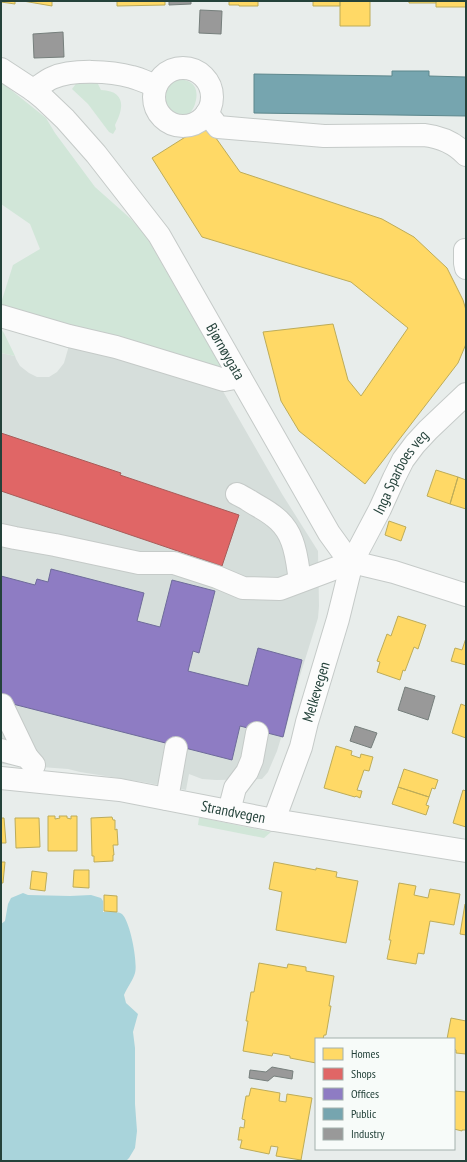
<svg xmlns="http://www.w3.org/2000/svg" width="467" height="1162" viewBox="0 0 467 1162" font-family="'PT Sans Narrow',sans-serif">
<rect width="100%" height="100%" fill="#e8edeb"/>
<path fill="#d6dedb" d="M69 341 220 386 282 494 318 551 319 606 318 618 299 679 284 736 281 738 277 751 268 772 262 779 216 780 202 779 189 774 186 790 143 782 80 772 68 769 1 764V353L15 356 16 359 20 366 29 373 37 377H49L57 372 64 363 68 349Z"/>
<path fill="#d1e6d8" d="M176 79C190 79 199 85 196 100 188 141 135 95 176 79Z
M96 80 101 90C126 91 124 108 115 125L116 129 113 134 109 132 88 104 72 89 78 81Z
M1 82 46 118 55 133 95 187 131 219 146 236 221 367 220 370 1 307V303L13 265 40 249 30 224 1 204Z
M1 329 4 333 15 356 1 353Z
M199 818H202L271 832 264 838 198 825Z"/>
<path fill="#a9d4db" d="M23 893 28 895 70 896 91 895 101 898 103 901V912C109 912 117 911 122 914 130 921 138 962 135 973 133 980 127 988 124 995L126 1003 138 1014 133 1032 135 1048V1104L137 1131 135 1148 129 1158 126 1161H1V924L5 921 8 904 11 898Z"/>
<path fill="#ffd966" stroke="#bdac59" d="M1 1H15V4L1 2Z
M23 1H52V6Z
M117 1H165V5L117 6Z
M229 1H258V6H239V5H229Z
M313 1H340V6H313Z
M340 1H370V26H340Z
M409 1H436V3H409Z
M436 1H466V7H436Z
M206 124 240 172 382 219 414 237 447 268 463 300 466 310V344L458 363 365 484 299 431 281 401 263 332 333 324 348 380 361 396 408 328 351 282 202 237 152 158Z
M436 470 458 477 450 504 427 496Z
M458 477 466 480V509L450 504Z
M389 521 406 527 401 541 385 535Z
M398 616 426 625 418 649 414 647 405 671 403 670 400 680 377 672 380 662 377 661 387 634 391 636Z
M466 638V665L451 661 455 648 462 650Z
M461 704 466 706V738L452 733Z
M336 746 352 751 351 755 360 758 361 754 373 757 369 771 364 770 357 790 362 791 360 798 356 796 355 797 324 788Z
M404 769 438 780 435 789 432 788 429 797 398 787Z
M398 787 429 797 426 805 429 806 426 815 392 804Z
M463 790 466 791V827L453 823Z
M48 816H55V819L60 818 59 816H67V818L71 819V816H77V851H48Z
M112 817 113 820H115V830L117 829 118 845H113L114 855H113V861L94 862V856H92L91 818Z
M1 818H4L6 843H1Z
M15 818H39L40 847 16 848Z
M1 862H5L3 883H1Z
M274 862 316 870V868L337 872 336 877 358 881 346 943 276 930 282 892 269 889Z
M74 870H89V888L73 887Z
M32 871 47 873 45 891 30 889Z
M399 883 416 886 414 895 428 898 430 889 460 894 454 925 430 921 424 954 418 953 416 964 387 959 391 940H389Z
M104 895 117 896V912L104 911Z
M465 904 466 905V935L460 934Z
M259 963 287 968 288 964 306 967V971L334 976 329 1006H331L326 1035H324L323 1039H316V1063L290 1058V1056L273 1053 272 1056 243 1051 248 1021H246L251 992H254Z
M451 1018 466 1021V1054L456 1053V1050L454 1049V1039H447Z
M251 1088 280 1093 279 1101 286 1102 287 1094 312 1098 301 1160 276 1156 278 1147 271 1146 269 1154 240 1148 242 1140H238L240 1127 244 1128 245 1120 242 1119 246 1096H249Z
M454 1091 466 1092V1130H462V1131L454 1129Z"/>
<path fill="#e06666" stroke="#a85b59" d="M1 433 121 473 120 475 239 515 222 566 1 491Z"/>
<path fill="#8e7cc3" stroke="#6e6b9a" d="M51 569 144 593 137 621 160 627 172 580 215 591 199 653 193 651 188 671 248 686 258 648 302 660 283 737 240 726 232 760 1 701V576L35 585 37 579 48 582Z"/>
<path fill="#76a5af" stroke="#5d878c" d="M392 71H429V76L466 77V116L254 113V74L392 76Z"/>
<path fill="#999" stroke="#767f7c" d="M169 1H191V4L169 5Z
M200 10 222 11 221 34 199 33Z
M63 32 64 57 34 58 33 34Z
M405 687 435 696 428 720 398 710Z
M355 726 377 733 371 748 350 741Z
M272 1067 293 1071 292 1079 274 1076 268 1081 249 1078 250 1070 266 1072Z"/>
<g fill="none" stroke-linecap="round" stroke-linejoin="round">
<defs>
<g id="minor">
<circle cx="183" cy="97" r="29"/>
<path id="s1" d="M1 69 33 90 44 99 65 119 96 154 159 235 329 533 342 551 352 562 394 572 466 595"/>
<path d="M33 90C39 87 45 81 52 78 72 69 111 71 132 77 140 79 148 83 156 86"/>
<path d="M207 113 218 127 324 136 424 135C441 137 455 143 466 155"/>
<path d="M465 250V263L466 268"/>
<path d="M1 316 69 336 116 347 224 380 240 377"/>
<path d="M237 494C244 497 251 502 258 506 274 515 286 524 292 541 297 554 298 568 300 581"/>
<path d="M1 535 15 538 55 545 139 563H174L217 577 243 588 280 589 352 562"/>
<path d="M2 705 27 757"/>
<path d="M1 750 27 757 34 765"/>
<path id="s2" d="M1 778 120 790 274 820 466 851"/>
<path d="M167 799 176 748"/>
<path d="M229 811 235 788 247 772 252 760 257 733"/>
<path id="s3" d="M274 820 301 747 307 722 338 619 352 562 380 509 394 478 403 460 415 444 428 430 466 394"/>
</g>
</defs>
<use href="#minor" stroke="#c5cac8" stroke-width="24"/>
<use href="#minor" stroke="#fcfcfc" stroke-width="22"/>
</g>
<g text-anchor="middle" stroke-width="4" stroke-linejoin="round" paint-order="stroke">
<g font-size="15" fill="#24423a" stroke="#f7fbf9">
<text dy="5" stroke="none"><textPath href="#s1" startOffset="365">Bjørnøygata</textPath></text>
<text dy="5" stroke="none"><textPath href="#s3" startOffset="372">Inga Sparboes veg</textPath></text>
<text dy="5" stroke="none"><textPath href="#s3" startOffset="135">Melkevegen</textPath></text>
<text dy="5" stroke="none"><textPath href="#s2" startOffset="235">Strandvegen</textPath></text>
</g>
</g>
<rect width="467" height="1162" fill="none" stroke="#24423a" stroke-width="4"/>
<rect x="315" y="1038" width="140" height="112" fill="#f7fbf9" stroke="#a3b1ad"/>
<rect x="323" y="1048" width="20" height="12" fill="#ffd966" stroke="#a3b1ad"/>
<text x="351" y="1058" font-size="12" fill="#24423a">Homes</text>
<rect x="323" y="1068" width="20" height="12" fill="#e06666" stroke="#a3b1ad"/>
<text x="351" y="1078" font-size="12" fill="#24423a">Shops</text>
<rect x="323" y="1088" width="20" height="12" fill="#8e7cc3" stroke="#a3b1ad"/>
<text x="351" y="1098" font-size="12" fill="#24423a">Offices</text>
<rect x="323" y="1108" width="20" height="12" fill="#76a5af" stroke="#a3b1ad"/>
<text x="351" y="1118" font-size="12" fill="#24423a">Public</text>
<rect x="323" y="1128" width="20" height="12" fill="#999999" stroke="#a3b1ad"/>
<text x="351" y="1138" font-size="12" fill="#24423a">Industry</text>
</svg>
